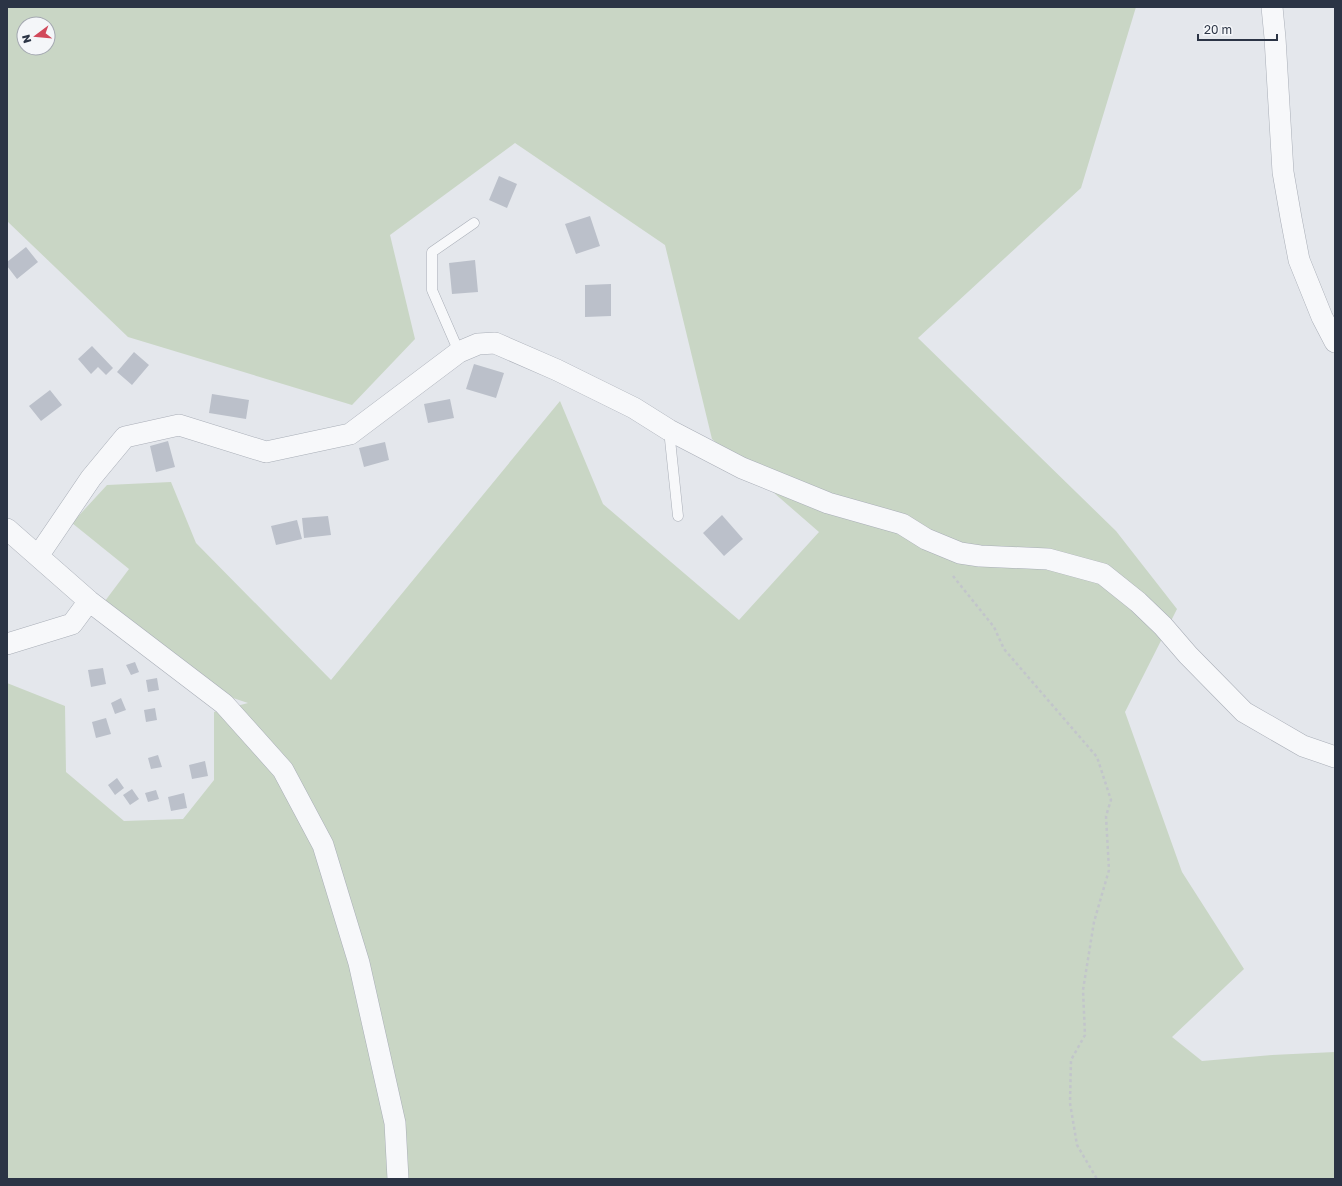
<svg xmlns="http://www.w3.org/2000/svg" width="1342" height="1186" viewBox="0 0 1342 1186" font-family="'Golos Text',sans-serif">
<rect width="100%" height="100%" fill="#e4e7ec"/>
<path fill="#c9d6c5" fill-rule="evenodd" d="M7 7H1136L1081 188 918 338 1116 531 1177 609 1125 712 1182 872 1244 969 1172 1037 1202 1061 1272 1055 1335 1052V1179H7V683L65 706 66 772 124 821 183 819 214 780V712L248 703 230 697 105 601 129 569 72 523 107 485 171 482 196 543 331 680 560 401 603 504 739 620 819 532 712 439 665 245 515 143 390 235 415 339 352 405 128 337 7 221ZM24 24H48V48H24Z"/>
<path fill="#bbc0ca" d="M499 176 517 184 507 208 489 200Z
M590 216 600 246 576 254 565 224Z
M26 247 38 262 17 279 7 266V262Z
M475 260 478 292 452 294 449 263Z
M611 284V316L585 317V285Z
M92 346 113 368 106 375 98 367 91 374 78 359Z
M134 352 149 365 132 385 117 372Z
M474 364 504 373 496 398 466 389Z
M50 390 62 405 41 421 29 406Z
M212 394 249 400 246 419 209 413Z
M450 399 454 418 428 423 424 404Z
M168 441 175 467 156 472 150 446Z
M385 442 389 460 364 467 359 448Z
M722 515 743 539 724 556 703 533Z
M328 516 331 535 304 538 302 518Z
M297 520 302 539 276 545 271 526Z
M135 662 139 672 131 675 126 665Z
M103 668 106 684 91 687 88 670Z
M157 678 159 690 148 692 146 680Z
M121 698 126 710 115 714 111 703Z
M155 708 157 720 146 722 144 710Z
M106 718 111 734 96 738 92 722Z
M158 755 162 767 151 769 148 758Z
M205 761 208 776 192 779 189 765Z
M117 778 124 788 115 795 108 785Z
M132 789 139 799 130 805 123 795Z
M156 790 159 799 148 802 145 793Z
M184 793 187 808 171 811 168 797Z"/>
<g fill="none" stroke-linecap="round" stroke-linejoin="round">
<defs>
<path id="service" d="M459 352 432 290V252L474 223
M669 430 678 516"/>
<path id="minor" d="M1272 7 1275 38 1283 172 1291 218 1299 260 1322 317 1335 342
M7 529 89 601 224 704 283 770 323 845 359 963 395 1123 398 1179
M38 556 91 478 125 437 179 425 266 452 350 434 459 352 478 344 495 343 557 370 634 408 669 430 742 468 828 503 902 524 926 539 960 553 980 556 1048 559 1103 574 1138 602 1163 626 1188 655 1244 712 1303 746 1335 757
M7 644 72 624 89 601"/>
</defs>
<use href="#service" stroke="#a9aeb7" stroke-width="11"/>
<use href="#minor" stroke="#a9aeb7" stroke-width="22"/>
<path stroke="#c2c5cb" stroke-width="2.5" stroke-dasharray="3 3" stroke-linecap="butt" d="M953 576 994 627 1004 649 1097 757 1111 800 1106 816 1109 870 1094 922 1083 990 1085 1035 1071 1060 1070 1103 1077 1145 1097 1179"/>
<use href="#service" stroke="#f7f8fa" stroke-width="10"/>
<use href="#minor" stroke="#f7f8fa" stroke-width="21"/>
</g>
<rect width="1342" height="1186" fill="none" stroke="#2b3445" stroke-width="16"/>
<g transform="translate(36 36) rotate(254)"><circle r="19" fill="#f4f6f9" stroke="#a4a8b1"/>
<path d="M0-3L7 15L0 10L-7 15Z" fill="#d1495b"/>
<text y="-6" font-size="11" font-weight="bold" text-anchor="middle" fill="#2b3445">N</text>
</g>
<path d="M1198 34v6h79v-6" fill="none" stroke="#2b3445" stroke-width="2"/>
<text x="1204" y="34" font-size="12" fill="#2b3445" stroke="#f4f6f9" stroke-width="3" paint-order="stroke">20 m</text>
</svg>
